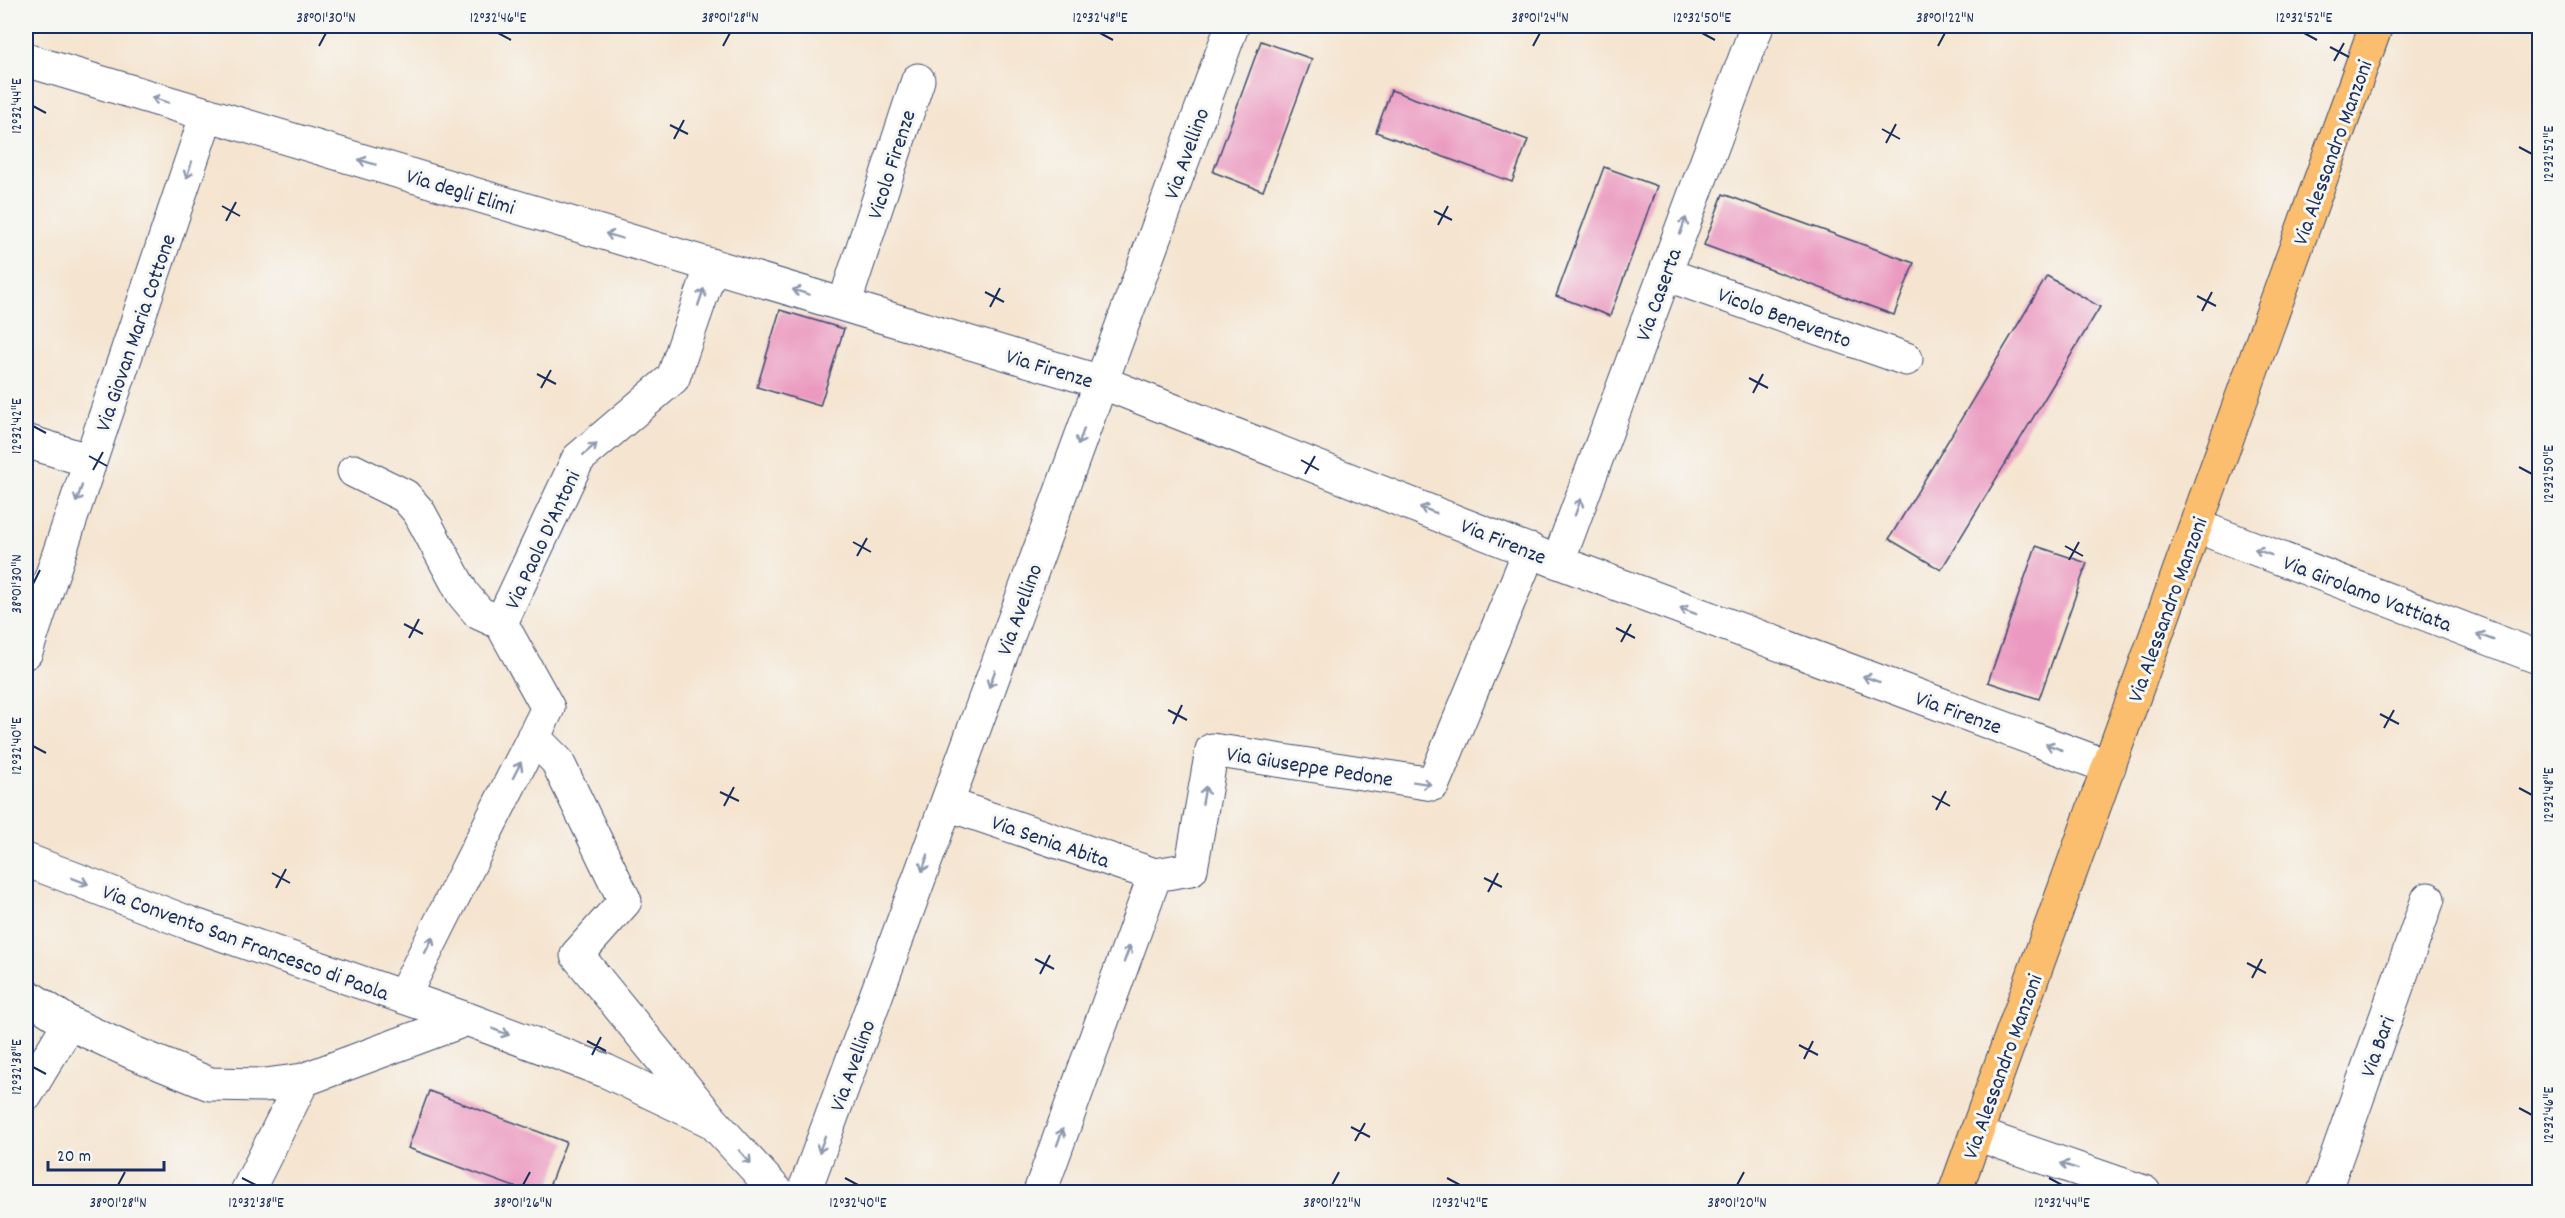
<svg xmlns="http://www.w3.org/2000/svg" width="2565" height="1218" viewBox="0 0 2565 1218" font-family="Dekko,sans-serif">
<rect width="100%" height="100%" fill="#f6f6f2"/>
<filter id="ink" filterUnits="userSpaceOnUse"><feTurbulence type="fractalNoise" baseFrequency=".0167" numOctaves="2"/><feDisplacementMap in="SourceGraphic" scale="12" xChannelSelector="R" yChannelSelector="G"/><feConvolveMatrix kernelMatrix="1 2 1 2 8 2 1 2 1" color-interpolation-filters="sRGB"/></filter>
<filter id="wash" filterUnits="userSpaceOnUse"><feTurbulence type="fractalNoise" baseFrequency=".008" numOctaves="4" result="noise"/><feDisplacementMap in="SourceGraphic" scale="24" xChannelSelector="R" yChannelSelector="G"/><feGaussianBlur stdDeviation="1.35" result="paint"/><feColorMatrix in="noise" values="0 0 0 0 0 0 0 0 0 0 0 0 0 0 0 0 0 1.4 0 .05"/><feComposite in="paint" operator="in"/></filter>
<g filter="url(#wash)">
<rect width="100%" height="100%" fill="#f5e4cf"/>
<g id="blocks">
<path fill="#eb99c0" d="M1261 41 1312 59 1263 191 1213 172Z
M1391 90 1528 140 1512 182 1376 132Z
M1604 167 1657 186 1610 316 1556 296Z
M1723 194 1914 263 1894 315 1704 245Z
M2047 276 2100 307 1941 570 1889 539Z
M780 310 844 329 820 406 757 387Z
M2036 546 2087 563 2039 699 1988 682Z
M429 1091 566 1142 547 1192H528L408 1148Z"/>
</g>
</g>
<g filter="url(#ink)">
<use href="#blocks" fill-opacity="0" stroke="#3c4a6f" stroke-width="1.5"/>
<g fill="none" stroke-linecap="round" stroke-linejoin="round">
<defs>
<path id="minor" d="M26 60 1101 382 1558 562 2109 767
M1665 274 1906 359
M844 305 918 80
M26 441 90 461
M354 471 405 496 419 512 463 594 479 613 501 623
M2196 526 2540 658
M1558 562 1757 26
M26 652 207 114
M533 737 557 761 625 901 577 955 713 1122 777 1192
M947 804 1155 875
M26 860 189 923 467 1019 606 1071 713 1122
M26 995 69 1023 134 1053 210 1084 265 1085 303 1080 467 1019
M403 997 548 708 501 623 578 459 673 378 712 265
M26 1095 69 1023
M1976 1134 2144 1192
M247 1192 303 1080
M804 1192 1232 26
M1040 1192 1155 875 1191 869 1212 750 1433 784 1530 550
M2324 1192 2428 899"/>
<path id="major" d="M1955 1192 2376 26"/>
</defs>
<use href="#minor" stroke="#3c4a6f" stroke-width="35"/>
<use href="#major" stroke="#3c4a6f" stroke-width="35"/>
<use href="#minor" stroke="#fff" stroke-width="33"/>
<use href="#major" stroke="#fabe6e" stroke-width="33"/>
</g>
<defs><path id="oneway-shaft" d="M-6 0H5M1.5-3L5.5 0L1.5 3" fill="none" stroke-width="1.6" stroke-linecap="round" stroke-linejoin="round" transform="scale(1.5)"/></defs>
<g stroke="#8d97ae">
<use href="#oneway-shaft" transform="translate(160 100) rotate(-163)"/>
<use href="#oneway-shaft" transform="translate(367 162) rotate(-163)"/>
<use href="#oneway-shaft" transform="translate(189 170) rotate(109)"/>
<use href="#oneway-shaft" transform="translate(1683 226) rotate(-70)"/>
<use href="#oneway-shaft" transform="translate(614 236) rotate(-163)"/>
<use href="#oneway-shaft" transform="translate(801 292) rotate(-163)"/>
<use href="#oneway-shaft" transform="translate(701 297) rotate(-71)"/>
<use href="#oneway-shaft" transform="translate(1081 437) rotate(110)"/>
<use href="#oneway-shaft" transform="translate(590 449) rotate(-41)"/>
<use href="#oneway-shaft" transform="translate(79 494) rotate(109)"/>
<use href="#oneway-shaft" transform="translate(1578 507) rotate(-70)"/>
<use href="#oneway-shaft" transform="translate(1428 510) rotate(-159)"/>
<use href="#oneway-shaft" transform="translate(2263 552) rotate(-159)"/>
<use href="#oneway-shaft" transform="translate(1688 611) rotate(-160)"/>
<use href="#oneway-shaft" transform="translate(2485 637) rotate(-159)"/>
<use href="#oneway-shaft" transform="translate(992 679) rotate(110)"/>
<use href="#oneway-shaft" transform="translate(1871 679) rotate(-160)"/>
<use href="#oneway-shaft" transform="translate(2054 747) rotate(-160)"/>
<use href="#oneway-shaft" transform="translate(517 770) rotate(-63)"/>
<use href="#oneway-shaft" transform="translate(1422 783) rotate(9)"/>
<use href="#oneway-shaft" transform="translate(1204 795) rotate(-80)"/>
<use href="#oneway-shaft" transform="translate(925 863) rotate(110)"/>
<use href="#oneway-shaft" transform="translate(80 881) rotate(21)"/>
<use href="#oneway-shaft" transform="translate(429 945) rotate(-63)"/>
<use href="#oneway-shaft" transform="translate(1127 954) rotate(-70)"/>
<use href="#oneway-shaft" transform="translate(501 1032) rotate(21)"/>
<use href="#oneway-shaft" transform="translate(1060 1137) rotate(-70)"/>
<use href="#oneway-shaft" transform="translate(822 1144) rotate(110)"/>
<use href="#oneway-shaft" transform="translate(745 1157) rotate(48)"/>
<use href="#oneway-shaft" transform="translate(2069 1166) rotate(-161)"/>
</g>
</g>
<path fill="none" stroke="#1b2f5e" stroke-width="2" d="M498 33 511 40M1100 33 1113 40M1702 33 1715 40M2304 33 2317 40M319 46 326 33M723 46 730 33M1533 46 1540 33M1938 46 1945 33M2330 47 2349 57M2334 61 2344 43M33 106 46 113M670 125 688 134M1882 129 1900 139M674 139 684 120M1886 143 1896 124M2519 147 2532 154M222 206 240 216M1434 211 1452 220M226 221 236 202M1438 225 1448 206M985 292 1004 302M2197 296 2216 306M990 307 1000 288M2202 311 2212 292M537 374 556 384M1749 378 1768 388M541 388 551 370M1753 393 1763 374M33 426 46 433M89 456 107 466M1301 460 1319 470M2519 467 2532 474M93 470 103 452M1305 474 1315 456M853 542 871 552M2065 546 2083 556M857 556 867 538M2069 560 2079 542M33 584 40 570M404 624 423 634M1616 628 1635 638M409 638 419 619M1621 642 1631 624M1168 710 1187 720M2380 714 2399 724M1173 724 1182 705M2384 728 2394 710M33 746 46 753M2519 788 2532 795M720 792 739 801M1932 796 1950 806M724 806 734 787M1936 810 1946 791M272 873 290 883M1484 878 1502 887M276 888 286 869M1488 892 1498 873M1035 959 1054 969M2247 963 2266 973M1040 974 1050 955M2252 978 2262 959M587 1041 606 1051M1799 1045 1818 1055M592 1055 601 1037M1804 1059 1813 1041M33 1067 46 1074M2519 1108 2532 1115M1351 1127 1370 1137M1355 1141 1365 1123M242 1178 256 1185M845 1178 858 1185M1447 1178 1460 1185M2049 1178 2062 1185M118 1185 125 1172M523 1185 530 1172M1332 1185 1339 1172M1737 1185 1744 1172"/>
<g text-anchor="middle" stroke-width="6" stroke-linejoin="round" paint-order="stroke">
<g font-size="22" fill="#1b2f5e" stroke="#f6f6f2">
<text transform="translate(2331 152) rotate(-70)" y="8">Via Alessandro Manzoni</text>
<text transform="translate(1185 153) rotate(-70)" y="8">Via Avellino</text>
<text transform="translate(890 164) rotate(-72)" y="8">Vicolo Firenze</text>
<text transform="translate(461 190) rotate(17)" y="8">Via degli Elimi</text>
<text transform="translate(1657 294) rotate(-70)" y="8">Via Caserta</text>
<text transform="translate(1785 316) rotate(20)" y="8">Vicolo Benevento</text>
<text transform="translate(134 332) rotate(-71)" y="8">Via Giovan Maria Cottone</text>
<text transform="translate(1050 367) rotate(17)" y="8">Via Firenze</text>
<text transform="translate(541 539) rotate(-65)" y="8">Via Paolo D'Antoni</text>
<text transform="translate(1504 540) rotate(22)" y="8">Via Firenze</text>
<text transform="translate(2368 592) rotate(21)" y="8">Via Girolamo Vattiata</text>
<text transform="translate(1018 609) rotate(-70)" y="8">Via Avellino</text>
<text transform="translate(2166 609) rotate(-70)" y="8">Via Alessandro Manzoni</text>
<text transform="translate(1959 711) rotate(20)" y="8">Via Firenze</text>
<text transform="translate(1310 765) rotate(9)" y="8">Via Giuseppe Pedone</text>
<text transform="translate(1051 840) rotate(19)" y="8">Via Senia Abita</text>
<text transform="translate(246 941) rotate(20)" y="8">Via Convento San Francesco di Paola</text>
<text transform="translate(2376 1046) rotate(-70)" y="8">Via Bari</text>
<text transform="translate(851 1065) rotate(-70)" y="8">Via Avellino</text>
<text transform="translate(2001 1066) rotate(-70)" y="8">Via Alessandro Manzoni</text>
</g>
</g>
<rect width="2565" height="1218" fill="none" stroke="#f6f6f2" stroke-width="66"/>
<path d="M48 1161v9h116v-9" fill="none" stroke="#1b2f5e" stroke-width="3"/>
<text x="57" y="1161" font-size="18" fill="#1b2f5e" stroke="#f6f6f2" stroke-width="4.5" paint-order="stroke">20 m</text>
<rect x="33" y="33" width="2499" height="1152" fill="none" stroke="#1b2f5e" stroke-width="2"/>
<g font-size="15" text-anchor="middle" fill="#1b2f5e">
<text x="326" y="22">38°01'30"N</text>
<text x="498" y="22">12°32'46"E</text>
<text x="730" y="22">38°01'28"N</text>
<text x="1100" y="22">12°32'48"E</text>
<text x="1540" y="22">38°01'24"N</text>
<text x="1702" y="22">12°32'50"E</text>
<text x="1945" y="22">38°01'22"N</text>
<text x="2304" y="22">12°32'52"E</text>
<text transform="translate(16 106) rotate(-90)" y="5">12°32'44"E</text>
<text transform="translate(2548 154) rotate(-90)" y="5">12°32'52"E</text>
<text transform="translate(16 426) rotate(-90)" y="5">12°32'42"E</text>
<text transform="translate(2548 474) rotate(-90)" y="5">12°32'50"E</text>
<text transform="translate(16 584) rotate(-90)" y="5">38°01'30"N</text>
<text transform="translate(16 746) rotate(-90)" y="5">12°32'40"E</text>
<text transform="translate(2548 795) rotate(-90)" y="5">12°32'48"E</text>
<text transform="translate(16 1067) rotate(-90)" y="5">12°32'38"E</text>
<text transform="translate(2548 1115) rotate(-90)" y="5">12°32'46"E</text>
<text x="118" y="1207">38°01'28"N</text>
<text x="256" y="1207">12°32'38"E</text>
<text x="523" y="1207">38°01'26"N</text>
<text x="858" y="1207">12°32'40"E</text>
<text x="1332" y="1207">38°01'22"N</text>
<text x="1460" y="1207">12°32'42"E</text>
<text x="1737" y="1207">38°01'20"N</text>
<text x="2062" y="1207">12°32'44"E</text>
</g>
</svg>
